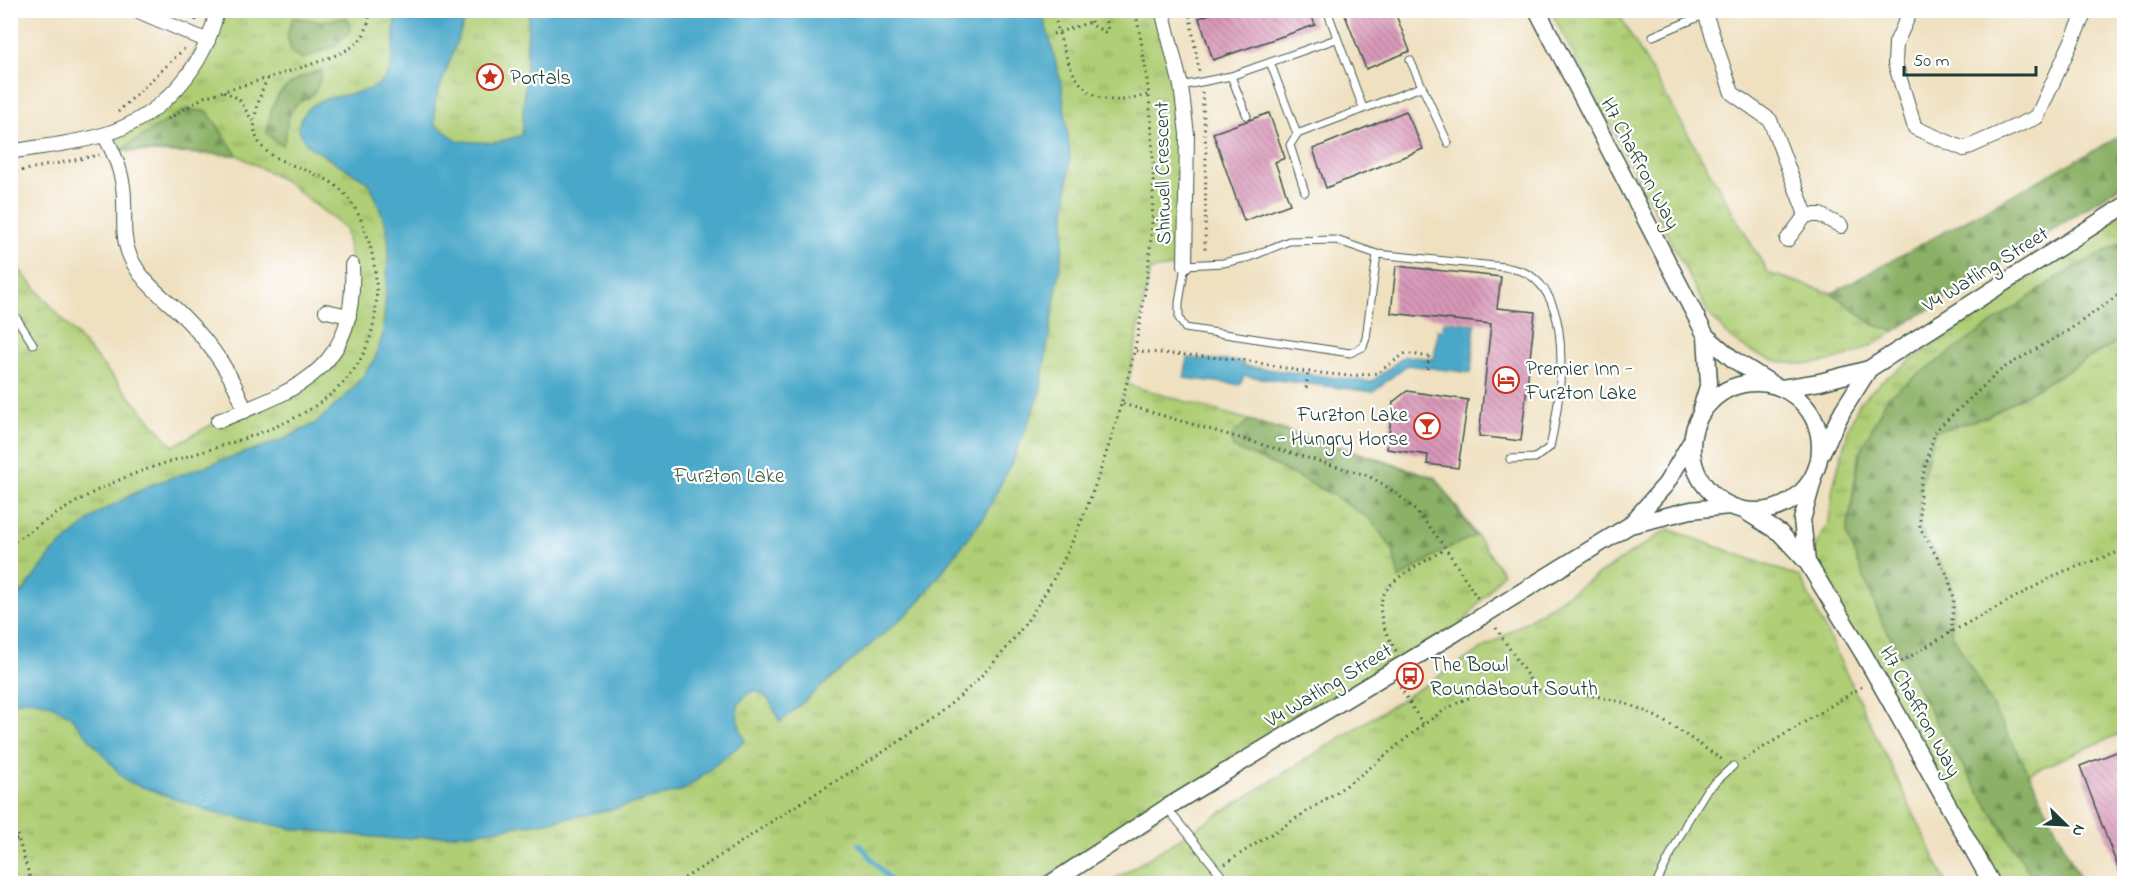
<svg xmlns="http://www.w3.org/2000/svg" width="2135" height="894" viewBox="0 0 2135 894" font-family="'Indie Flower',sans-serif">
<defs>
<pattern id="grass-tufts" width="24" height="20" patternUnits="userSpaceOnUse" patternTransform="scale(1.5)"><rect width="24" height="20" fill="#afce75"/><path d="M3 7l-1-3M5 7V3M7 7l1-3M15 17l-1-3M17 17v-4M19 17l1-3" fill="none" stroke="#8ea861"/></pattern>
<pattern id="forest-firs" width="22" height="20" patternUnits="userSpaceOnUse" patternTransform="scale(1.5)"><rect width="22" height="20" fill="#8bb166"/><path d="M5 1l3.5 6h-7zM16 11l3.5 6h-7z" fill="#719155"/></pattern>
<pattern id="building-back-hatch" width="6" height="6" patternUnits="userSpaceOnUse" patternTransform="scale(1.5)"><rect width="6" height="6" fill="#d998b9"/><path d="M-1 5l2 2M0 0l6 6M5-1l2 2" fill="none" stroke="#af7d97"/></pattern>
</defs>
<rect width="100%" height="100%" fill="#fff"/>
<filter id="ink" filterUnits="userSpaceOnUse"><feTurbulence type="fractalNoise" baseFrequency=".0167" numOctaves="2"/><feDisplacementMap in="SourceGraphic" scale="12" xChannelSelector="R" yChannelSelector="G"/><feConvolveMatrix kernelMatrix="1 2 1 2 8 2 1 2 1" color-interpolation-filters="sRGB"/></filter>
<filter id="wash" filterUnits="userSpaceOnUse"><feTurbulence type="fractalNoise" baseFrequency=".008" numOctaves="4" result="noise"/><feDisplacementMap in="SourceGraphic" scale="24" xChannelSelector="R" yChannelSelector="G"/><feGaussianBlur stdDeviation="1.35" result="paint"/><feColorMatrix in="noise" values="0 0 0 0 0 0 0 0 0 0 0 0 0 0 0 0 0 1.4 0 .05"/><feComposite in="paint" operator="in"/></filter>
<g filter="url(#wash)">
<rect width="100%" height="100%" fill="#efe0c0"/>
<path fill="url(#grass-tufts)" stroke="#678654" stroke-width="1.5" d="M217 11H1162L1181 86 1185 265 1150 270 1128 385 1329 443 1436 478 1503 573 1455 633 1050 883H11L10 259 173 446 218 421 281 397 344 337 352 265 345 228 285 181 237 155 119 151 104 135 171 95Z
M1551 11H1617L1768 273 1832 293 1874 325 1895 331C1848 365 1787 379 1736 342 1726 335 1717 322 1708 313Z
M2124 211V241L2057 278 1859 452 1847 535 1881 619 1938 726 2036 883H1992L1807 562 1829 521 1833 487 1849 427 1860 402 1882 381Z
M2124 338V732L2029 773 1951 632 1954 598 1948 576 1920 528V487L1935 431 1986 417Z
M1668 529 1800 577 1947 883 1107 884 1527 621Z"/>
<path fill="url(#forest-firs)" stroke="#55774d" stroke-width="1.5" d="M293 18 319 21 347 18 351 30 333 47 303 59 292 53 287 35Z
M322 70C320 80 318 92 308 98 304 100 299 102 296 105 285 116 288 131 283 145L275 141 267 133C271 93 285 81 322 70Z
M186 109 208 112 237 155 120 150Z
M2124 134V184L1895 331 1874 325 1832 293Z
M2124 241V338L1986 417 1935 431 1920 487V528L1948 576 1954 598 1951 632 2029 773 2082 883H2036L1938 726 1881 619 1847 535 1860 452 1888 396 2057 278Z
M1249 420 1436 478 1475 536 1445 549 1399 579 1393 550 1372 521 1333 495 1274 465 1233 448 1231 436Z"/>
<path fill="#4aa8c9" stroke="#34727e" stroke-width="1.5" d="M395 11H479L466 17 435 101V124L458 141 495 143 522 135 529 11H1042L1062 86 1070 154 1063 248 1040 393 1014 458 984 517 916 606 780 722 768 698 755 690C730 702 736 719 745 741L684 790 609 810 548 822 473 833 395 839 293 829 212 812 126 781 70 716C54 704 30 695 11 704V607L53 552 98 513 150 485 282 440 316 423 351 391 374 361 383 334 389 248 387 228 371 186 362 178 310 147 301 136 298 126C301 121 303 114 307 110 329 87 375 103 389 71 395 58 394 26 395 11Z
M1444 321 1475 324 1471 373 1407 365 1373 392 1244 376 1240 385 1184 378 1188 358 1243 362V366L1371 382 1405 356 1434 359 1438 329H1443Z"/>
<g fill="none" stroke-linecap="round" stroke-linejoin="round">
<path stroke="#4aa8c9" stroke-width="5" d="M859 844 893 884"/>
</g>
<g id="blocks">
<path fill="url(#building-back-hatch)" d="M1221 10H1310L1315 25 1213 60 1199 18Z
M1343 10H1394L1410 51 1366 69Z
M1406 111 1423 149 1326 188 1313 149Z
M1269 113 1285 158 1275 162 1290 204 1244 221 1213 133Z
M1396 266 1501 277 1497 308 1535 312 1521 441 1479 436 1491 324 1391 313Z
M1407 391 1468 400 1458 468 1427 464 1428 455 1387 449 1393 402Z
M2124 749V884L2080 766Z"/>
</g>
</g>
<g filter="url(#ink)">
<use href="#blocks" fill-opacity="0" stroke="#3e5549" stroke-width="1.5"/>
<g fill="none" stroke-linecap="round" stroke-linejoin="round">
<defs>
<path id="service" d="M1327 10 1363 108
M1653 36 1706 14
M1410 60 1448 143
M1270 62 1297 134 1421 87
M1231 76 1247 116
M1181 86 1231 76 1336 39
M1297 134 1290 145 1305 192
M1377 254 1366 338 1363 347 1350 353 1185 328 1179 318V303L1185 265 1223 263 1250 257 1289 241 1336 240 1377 254 1505 267C1516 270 1527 271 1535 279 1574 313 1560 402 1550 447L1535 458 1510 459
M10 308 33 344
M1167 808 1217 870 1225 880 1224 884
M1225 880 1282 884
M1656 884 1687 822 1706 791 1733 766"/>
<path id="minor" d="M136 10 208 41
M1162 10 1181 86 1187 134 1185 265
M1704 10 1732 93 1770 120 1806 215 1787 240
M1911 10 1896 43 1895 63 1915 128 1964 149 2037 117 2086 10
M104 135C115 154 124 178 124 200 125 218 122 237 129 254 140 282 163 296 183 316 210 343 233 374 245 411
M10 152C41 146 76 144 106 134 162 116 205 68 217 10
M1806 215H1820L1841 226
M326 311 349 316
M218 421C302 388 357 369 352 265"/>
<path id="tertiary" d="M1537 10 1706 336 1734 360 1774 385
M1692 447a64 64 0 1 1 128 0a64 64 0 1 1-128 0Z
M1782 388 1820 382 1869 369 2124 206
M1701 409 1709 383 1706 336
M1821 454 1843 410 1869 369
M1745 511 1780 533 1807 562 1863 653
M1630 525 1691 510 1729 506
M1807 562 1802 520 1813 481
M1523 591 1630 525 1666 484 1691 442
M1893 706 1992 884
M1050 884 1166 808 1455 633"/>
</defs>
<use href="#service" stroke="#3e5549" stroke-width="9"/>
<use href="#minor" stroke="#3e5549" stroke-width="16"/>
<use href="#tertiary" stroke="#3e5549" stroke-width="19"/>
<path stroke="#3e5549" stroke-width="3" stroke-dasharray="1.5 4.5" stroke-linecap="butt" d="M1053 10C1068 69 1078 118 1150 94
M1094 10 1090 18 1092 25 1105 32 1108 30 1103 10
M1189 10 1199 71
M1107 17 1125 10
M196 21V10
M1053 34 1091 22
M224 91 239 99 253 122
M1202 92 1206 149 1205 253
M118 112 185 48
M168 119 204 97 268 78
M10 173 99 155
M1154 219H1170
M1136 351 1244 360 1300 371 1350 376 1377 373 1406 353 1429 357 1427 371
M1306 388 1308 372
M1123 404 1366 475C1421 501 1447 551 1478 599
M10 544C46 521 84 494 124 478 215 439 365 432 376 307 379 270 368 219 343 192 315 161 243 169 256 112 259 99 262 89 268 78 289 71 346 56 359 41 367 32 369 22 370 10
M1496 628 1536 689
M1951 632 1954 598 1948 576 1920 528V487L1935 431 2002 369 2069 330 2124 291
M1396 651C1358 588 1396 580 1445 549
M1891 668 1951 632 2062 572 2124 550
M1400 687 1424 726
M1743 760 1863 686
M10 812 32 884
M10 841 18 839
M10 856 19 884
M1225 864C1269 834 1316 808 1359 776 1391 753 1430 714 1466 699 1512 681 1601 691 1645 711 1672 724 1698 744 1723 760
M674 884C718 859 759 829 802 802 865 762 931 728 983 674 1046 609 1078 538 1106 454 1155 305 1168 164 1135 10
M1196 884 1207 876"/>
<use href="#service" stroke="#fff" stroke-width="7"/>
<use href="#minor" stroke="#fff" stroke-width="14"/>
<use href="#tertiary" stroke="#fff" stroke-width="16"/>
<defs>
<path id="tertiary-bridge" d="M1455 633 1523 591
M1863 653 1893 706"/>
</defs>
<use href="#tertiary-bridge" stroke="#3e5549" stroke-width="19" stroke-linecap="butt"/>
<use href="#tertiary-bridge" stroke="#fff" stroke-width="16"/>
</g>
</g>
<defs>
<symbol id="sight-ring" viewBox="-11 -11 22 22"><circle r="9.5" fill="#fff" stroke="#c8321e" stroke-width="1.5"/><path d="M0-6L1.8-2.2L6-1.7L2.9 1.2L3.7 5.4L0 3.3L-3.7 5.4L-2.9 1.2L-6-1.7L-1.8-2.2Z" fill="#c8321e"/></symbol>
<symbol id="hotel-ring" viewBox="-11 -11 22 22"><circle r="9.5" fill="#fff" stroke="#c8321e" stroke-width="1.5"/><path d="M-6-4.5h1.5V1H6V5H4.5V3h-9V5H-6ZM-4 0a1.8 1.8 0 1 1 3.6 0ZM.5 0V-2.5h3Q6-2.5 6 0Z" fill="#c8321e"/></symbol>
<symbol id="bar-ring" viewBox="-11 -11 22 22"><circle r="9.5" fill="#fff" stroke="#c8321e" stroke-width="1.5"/><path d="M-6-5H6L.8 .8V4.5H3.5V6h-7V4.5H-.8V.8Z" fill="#c8321e"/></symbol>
<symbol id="bus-ring" viewBox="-11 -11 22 22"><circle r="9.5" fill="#fff" stroke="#c8321e" stroke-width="1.5"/><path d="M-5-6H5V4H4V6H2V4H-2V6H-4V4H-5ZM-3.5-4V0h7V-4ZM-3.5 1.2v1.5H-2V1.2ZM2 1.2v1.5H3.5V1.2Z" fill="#c8321e"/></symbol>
</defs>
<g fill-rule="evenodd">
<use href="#sight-ring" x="475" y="62" width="30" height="30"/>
<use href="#hotel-ring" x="1491" y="365" width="30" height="30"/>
<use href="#bar-ring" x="1412" y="411" width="30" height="30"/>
<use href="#bus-ring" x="1395" y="661" width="30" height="30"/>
</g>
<g text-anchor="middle" stroke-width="4.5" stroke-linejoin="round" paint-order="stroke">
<g font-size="21" fill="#1f3d34" stroke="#fff" text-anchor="start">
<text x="510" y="84">Portals</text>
<text x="1526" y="375">Premier Inn -<tspan x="1526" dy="24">Furzton Lake</tspan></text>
<text x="1408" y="421" text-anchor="end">Furzton Lake<tspan x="1408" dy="24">- Hungry Horse</tspan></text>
<text x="1430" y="671">The Bowl<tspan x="1430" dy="24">Roundabout South</tspan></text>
</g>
<g font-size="21" fill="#1f3d34" stroke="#fff">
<text transform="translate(1641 163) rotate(62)" y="7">H7 Chaffron Way</text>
<text transform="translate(1162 173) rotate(-91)" y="7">Shirwell Crescent</text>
<text transform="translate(1985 269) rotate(-32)" y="7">V4 Watling Street</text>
<text transform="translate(1328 685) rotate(-31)" y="7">V4 Watling Street</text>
<text transform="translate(1921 711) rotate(61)" y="7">H7 Chaffron Way</text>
</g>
<g font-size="21" fill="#436144" stroke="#fff">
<text x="729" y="482">Furzton Lake</text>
</g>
</g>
<rect width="2135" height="894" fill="none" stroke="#fff" stroke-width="36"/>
<g transform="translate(2066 825) rotate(114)" stroke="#ffffff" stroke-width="4.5" paint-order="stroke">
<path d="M0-4.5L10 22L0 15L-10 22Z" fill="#1f3d34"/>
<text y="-9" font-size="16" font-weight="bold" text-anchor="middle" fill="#1f3d34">N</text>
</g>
<path d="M1904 66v9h132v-9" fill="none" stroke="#1f3d34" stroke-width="3"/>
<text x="1913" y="66" font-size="18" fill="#1f3d34" stroke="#ffffff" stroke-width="4.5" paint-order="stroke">50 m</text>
</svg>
